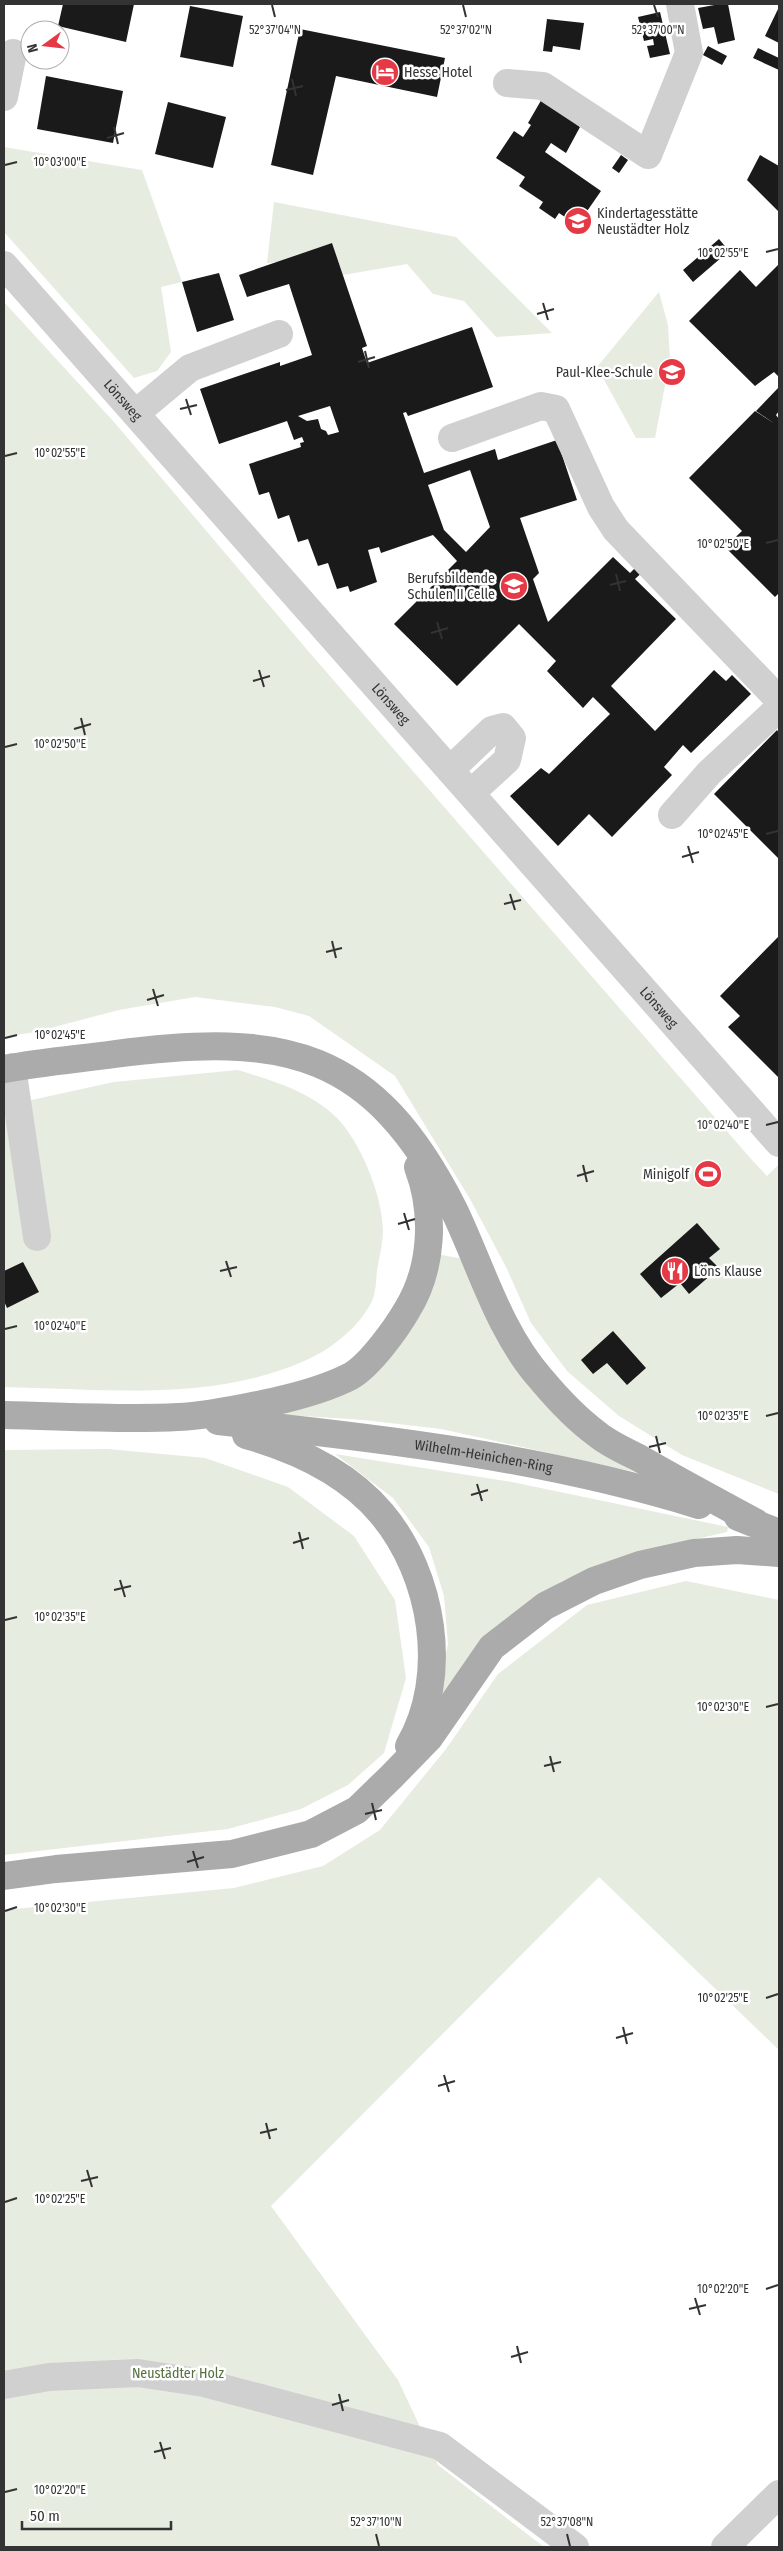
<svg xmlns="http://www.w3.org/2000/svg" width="783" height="2551" viewBox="0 0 783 2551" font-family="'Fira Sans Condensed',sans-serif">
<rect width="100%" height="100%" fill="#fff"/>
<path fill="#e6ecdf" d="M4 147 142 170 182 282 161 287 171 352 157 371 134 378 4 232Z
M274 202 456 237 552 333 496 337 464 301 433 294 407 264 343 275 332 243 278 262 267 263Z
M659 292 668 325 670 359 655 438H636L597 367Z
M4 302 114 422 309 652 752 1160 767 1176 779 1164V1494L682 1455 619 1416 567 1371 531 1323 507 1269 470 1199 395 1076 309 1016 275 1007 195 997 119 1010 35 1032 4 1037Z
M238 1070C273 1081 309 1091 336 1117 361 1142 382 1195 383 1230 383 1243 379 1258 377 1271 376 1280 376 1293 372 1301 359 1328 329 1351 302 1362 208 1402 103 1389 4 1387V1106L114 1082Z
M436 1254 464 1259 487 1308 644 1474 441 1429 364 1420 273 1414 333 1398Z
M108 1449 205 1458 288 1487 354 1536 395 1600 406 1678 384 1753 348 1785 301 1809 228 1829 4 1855V1450Z
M335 1454 512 1482 728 1527 727 1532 631 1554 562 1581 493 1629 433 1711 448 1644 444 1596 429 1547 393 1498Z
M686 1581 779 1600V2050L599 1877 271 2206 398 2380 438 2465 544 2547H4V1910L234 1888 323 1866 380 1830 446 1749 498 1674 587 1605Z"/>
<path fill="#1a1a1a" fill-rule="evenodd" d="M63 4H134L126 42 58 26Z
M720 4H728L735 40 718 44 714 27 703 29 698 8Z
M190 6 243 16 233 67 180 57Z
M779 7V43L765 36Z
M660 12 670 54 650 58 647 46 654 45 653 39 644 41 638 17Z
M547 19 584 23 580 50 553 46 552 52 543 51Z
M300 29 445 58 437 97 336 76 313 175 271 165Z
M708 46 727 56 722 65 703 55Z
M758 48 779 58V70L753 58Z
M46 76 123 91 113 143 37 129Z
M543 97 580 127 566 153 551 143 545 152 601 191 583 217 580 215 574 223 559 213 555 219 539 208 543 202 519 186 525 177 496 158 514 131 523 137 531 125 528 123Z
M168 102 226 117 213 168 155 154Z
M621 155 628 160 619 173 612 168Z
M760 155 779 166V212L747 180Z
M719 239 729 251 693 282 683 270Z
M332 243 367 346 362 348 367 363 472 327 493 387 408 416 406 412 403 413 424 473 495 449 498 460 557 440 577 500 520 518 539 573 533 579 548 622 613 557 630 573 641 562 647 568 635 579 676 619 611 686 655 731 714 670 726 681 732 675 751 694 691 753 683 745 664 767 672 775 612 837 589 814 558 846 510 796 541 768 549 774 610 714 593 697 583 708 547 671 556 661 519 624 457 686 394 624 457 561 433 535 381 553 379 547 368 550 377 582 350 592 348 586 337 589 328 563 318 566 308 539 298 542 289 515 278 519 269 492 259 495 249 464 301 447 300 443 304 442 302 437 294 440 287 421 219 444 200 389 280 362V366L312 355 289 284 247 297 239 275ZM330 406 339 432 328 435 326 431 321 429 318 419 307 421 298 416ZM470 470 490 527 466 552 444 530 428 485Z
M779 264V377L774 372 755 386 689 321 740 270 756 287Z
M219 273 234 320 197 332 182 282Z
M779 387V411L776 415 779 419V593L775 597 725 547 742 531 689 478 755 411 775 424 756 411Z
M777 730 779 733V859L714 794Z
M779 936V1078L728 1027 740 1016 720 996Z
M697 1223 720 1249 709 1258 719 1268 689 1294 680 1283 661 1298 640 1274Z
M23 1262 39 1292 7 1308 4 1301V1271Z
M613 1331 646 1368 627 1385 607 1363 593 1374 581 1360Z"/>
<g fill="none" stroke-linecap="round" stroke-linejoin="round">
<g stroke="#d0d0d0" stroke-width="28">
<path d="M507 83 543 86 648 155 689 53 680 4"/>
<path d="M4 97 13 53"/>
<path id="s1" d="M4 265 779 1143"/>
<path d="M136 413 190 368 279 334"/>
<path d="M452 438 541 406 556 409 601 507 616 530 779 700"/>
<path d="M450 770 492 730 503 727 512 738 507 760 471 793"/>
<path d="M672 815 709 773 779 708"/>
<path d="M12 1067 37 1237"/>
<path d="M4 2385 49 2377 138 2373 204 2383 440 2446 575 2547"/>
<path d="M725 2547 779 2494"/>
</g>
<g stroke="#ababab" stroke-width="28">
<path d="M4 1069C41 1062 78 1059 115 1054 284 1032 373 1049 454 1210 481 1266 499 1332 541 1379 556 1397 578 1420 597 1434 609 1444 625 1451 639 1458 677 1480 716 1501 755 1522"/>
<path d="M4 1415C62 1416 121 1420 178 1417 209 1416 242 1408 272 1402 299 1396 326 1389 351 1376 370 1365 396 1329 407 1310 433 1268 435 1212 418 1167"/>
<path id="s2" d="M218 1421C381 1438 543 1457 699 1505"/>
<path d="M246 1435C296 1449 348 1473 382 1514 433 1575 450 1676 409 1746"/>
<path d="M738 1517 779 1533"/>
<path d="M4 1876 56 1869 232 1854 311 1834 357 1810 391 1777 429 1738 492 1647 545 1606 594 1581 640 1565 694 1553 737 1550 779 1553"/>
</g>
</g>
<path fill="none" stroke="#333" stroke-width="2" d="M272 5 275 17M463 5 466 17M654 5 658 17M292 79 296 96M286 90 303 86M114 127 118 144M107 138 124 133M5 165 17 162M766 252 778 249M543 303 548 320M537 314 554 309M365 351 369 368M358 362 375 357M186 399 191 415M180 409 197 405M5 456 17 453M766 543 778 540M616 574 620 591M610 585 626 581M437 622 442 639M431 633 448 628M259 670 264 687M253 681 270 676M81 718 85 735M74 729 91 724M5 747 17 744M766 834 778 831M688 846 693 863M682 857 699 852M510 894 515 910M504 904 521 900M332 941 336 958M326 952 342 948M153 989 158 1006M147 1000 164 995M5 1038 17 1035M766 1125 778 1122M583 1165 587 1182M577 1176 594 1171M404 1213 409 1230M398 1224 415 1219M226 1261 231 1277M220 1271 237 1267M5 1329 17 1326M766 1416 778 1413M656 1436 660 1453M649 1447 666 1443M477 1484 482 1501M471 1495 488 1490M299 1532 303 1549M293 1543 309 1538M120 1580 125 1597M114 1590 131 1586M5 1620 17 1617M766 1707 778 1704M550 1756 554 1772M544 1766 561 1762M372 1803 376 1820M365 1814 382 1810M193 1851 198 1868M187 1862 204 1857M5 1911 17 1907M766 1998 778 1994M623 2027 627 2044M616 2038 633 2033M444 2075 449 2092M438 2086 455 2081M266 2123 270 2139M260 2133 277 2129M87 2170 92 2187M81 2181 98 2177M5 2202 17 2198M766 2289 778 2285M695 2298 700 2315M689 2309 706 2305M517 2346 521 2363M511 2357 528 2352M339 2394 343 2411M332 2405 349 2400M160 2442 165 2459M154 2452 171 2448M5 2492 17 2489M376 2534 379 2546M567 2534 570 2546"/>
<defs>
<symbol id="hotel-disc" viewBox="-11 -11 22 22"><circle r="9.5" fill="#e63946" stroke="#fff"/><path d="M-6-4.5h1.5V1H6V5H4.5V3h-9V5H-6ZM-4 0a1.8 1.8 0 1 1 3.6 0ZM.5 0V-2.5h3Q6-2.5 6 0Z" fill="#fff"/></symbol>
<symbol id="school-disc" viewBox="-11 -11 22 22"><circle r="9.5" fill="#e63946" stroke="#fff"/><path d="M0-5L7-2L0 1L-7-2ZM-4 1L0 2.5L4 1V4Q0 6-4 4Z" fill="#fff"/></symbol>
<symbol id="stadium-disc" viewBox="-11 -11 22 22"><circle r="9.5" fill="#e63946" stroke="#fff"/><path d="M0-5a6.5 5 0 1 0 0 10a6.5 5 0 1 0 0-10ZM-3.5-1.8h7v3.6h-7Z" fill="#fff"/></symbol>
<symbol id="restaurant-disc" viewBox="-11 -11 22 22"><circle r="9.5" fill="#e63946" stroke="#fff"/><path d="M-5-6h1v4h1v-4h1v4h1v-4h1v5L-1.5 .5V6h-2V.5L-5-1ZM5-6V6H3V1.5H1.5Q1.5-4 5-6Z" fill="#fff"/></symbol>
</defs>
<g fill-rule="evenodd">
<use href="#hotel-disc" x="369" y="56" width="32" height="32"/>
<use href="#school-disc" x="562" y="205" width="32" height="32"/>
<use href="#school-disc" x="656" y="356" width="32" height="32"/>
<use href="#school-disc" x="498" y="570" width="32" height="32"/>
<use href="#stadium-disc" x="692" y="1158" width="32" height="32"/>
<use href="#restaurant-disc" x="659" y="1255" width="32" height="32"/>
</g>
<g text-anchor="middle" stroke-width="5" stroke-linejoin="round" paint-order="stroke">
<g font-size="14" fill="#333" stroke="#fff" text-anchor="start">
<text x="404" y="77">Hesse Hotel</text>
<text x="597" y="218">Kindertagesstätte<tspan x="597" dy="16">Neustädter Holz</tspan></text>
<text x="653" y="377" text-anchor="end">Paul-Klee-Schule</text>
<text x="495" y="583" text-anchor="end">Berufsbildende<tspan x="495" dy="16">Schulen II Celle</tspan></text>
<text x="689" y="1179" text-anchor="end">Minigolf</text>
<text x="694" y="1276">Löns Klause</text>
</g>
<g font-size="14" fill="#333" stroke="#fff">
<text dy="5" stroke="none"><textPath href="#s1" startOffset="180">Lönsweg</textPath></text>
<text dy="5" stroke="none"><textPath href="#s1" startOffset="585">Lönsweg</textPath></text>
<text dy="5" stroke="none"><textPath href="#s1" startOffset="990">Lönsweg</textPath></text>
<text dy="5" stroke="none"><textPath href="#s2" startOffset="268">Wilhelm-Heinichen-Ring</textPath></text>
</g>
<g font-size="14" fill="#56703f" stroke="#fff">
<text x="178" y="2378">Neustädter Holz</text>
</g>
</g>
<g font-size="12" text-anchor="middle" fill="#333" stroke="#fff" stroke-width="5" stroke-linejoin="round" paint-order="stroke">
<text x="275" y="34">52°37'04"N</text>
<text x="466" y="34">52°37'02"N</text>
<text x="658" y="34">52°37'00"N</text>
<text x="60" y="166">10°03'00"E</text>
<text x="723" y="257">10°02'55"E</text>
<text x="60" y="457">10°02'55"E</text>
<text x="723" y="548">10°02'50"E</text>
<text x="60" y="748">10°02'50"E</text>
<text x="723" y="838">10°02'45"E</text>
<text x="60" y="1039">10°02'45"E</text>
<text x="723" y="1129">10°02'40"E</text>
<text x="60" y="1330">10°02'40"E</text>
<text x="723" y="1420">10°02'35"E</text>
<text x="60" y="1621">10°02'35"E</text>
<text x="723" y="1711">10°02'30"E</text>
<text x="60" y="1912">10°02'30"E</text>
<text x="723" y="2002">10°02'25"E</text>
<text x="60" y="2203">10°02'25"E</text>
<text x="723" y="2293">10°02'20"E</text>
<text x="60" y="2494">10°02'20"E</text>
<text x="376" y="2526">52°37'10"N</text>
<text x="567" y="2526">52°37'08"N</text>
</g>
<rect width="783" height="2551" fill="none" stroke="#333333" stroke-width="10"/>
<g transform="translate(45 45) rotate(255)"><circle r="24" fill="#ffffff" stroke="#adadad"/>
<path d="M0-4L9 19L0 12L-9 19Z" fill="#e63946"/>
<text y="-8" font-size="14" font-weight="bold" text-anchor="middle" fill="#333333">N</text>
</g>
<path d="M22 2521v8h149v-8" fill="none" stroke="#333333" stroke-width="2.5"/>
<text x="30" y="2521" font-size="15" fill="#333333" stroke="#ffffff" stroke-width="4" paint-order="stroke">50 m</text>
</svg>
